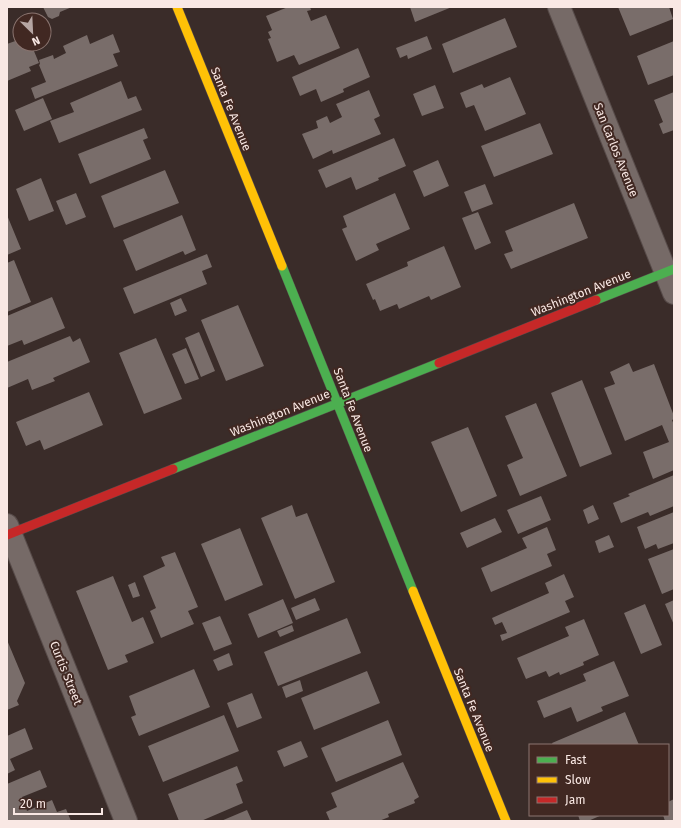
<svg xmlns="http://www.w3.org/2000/svg" width="681" height="828" viewBox="0 0 681 828" font-family="'Fira Sans',sans-serif">
<rect width="100%" height="100%" fill="#3a2c29"/>
<path fill="#796d6a" d="M43 7H72L60 12 59 16 52 19 48 17Z
M288 7H310L311 10 307 11 311 21 326 15 340 48 299 65 294 55 277 62 268 39 271 38 268 32 272 30 266 16Z
M410 7H452L415 22Z
M618 7H669L673 19 630 36Z
M505 18 517 47 453 73 442 44Z
M113 34 120 52 113 54 118 66 35 99 31 88 46 82 39 65 40 64 39 60 53 55 54 59 66 53 63 46 87 35 90 44Z
M427 36 432 49 408 59 407 55 400 58 396 48Z
M18 40 20 44H31L39 63 29 67 31 71 7 81V44Z
M674 41V75L648 85 637 56Z
M358 48 370 77 343 89 344 92 321 102 316 89 300 96 292 77Z
M510 77 526 114 485 131 474 105 466 108 460 93 482 84 484 88Z
M121 81 128 99 136 96 142 110 59 143 50 121 74 112 70 103Z
M435 85 444 108 422 116 413 94Z
M369 90 380 116 374 119 381 134 333 154 332 150 313 159 302 134 318 128 316 121 327 116 330 123 342 117 336 104Z
M674 92V130L663 134 659 124 663 122 654 100Z
M43 98 52 119 24 131 15 110Z
M540 123 553 154 494 177 481 146Z
M144 128 148 138 143 140 151 159 90 184 78 154Z
M394 138 406 166 378 178 379 180 356 190 351 177 326 188 318 170Z
M438 160 449 186 424 197 413 171Z
M165 170 179 203 114 228 101 196Z
M41 178 54 211 29 221 16 189Z
M485 184 493 204 472 212 464 192Z
M76 193 86 217 66 225 56 201Z
M395 193 410 229 376 244 379 250 356 261 342 229 347 227 343 216Z
M574 203 588 238 511 269 504 254 513 251 505 231Z
M478 212 491 243 475 250 462 218Z
M7 215 21 249 7 255Z
M182 215 196 250 185 255 183 251 136 271 123 240Z
M444 246 461 287 431 300 429 296 399 309 397 304 380 311 375 299 373 300 366 284 408 266 407 262Z
M207 254 212 267 202 271 207 284 134 314 123 288Z
M14 260 31 302 7 312V263Z
M52 297 65 328 24 345 22 340 7 346V316Z
M181 298 187 311 175 316 170 303Z
M238 305 264 366 226 381 201 320Z
M199 332 215 371 201 377 185 338Z
M70 336 73 342 80 338 90 362 53 378 55 381 32 390 28 379 7 388V362Z
M156 338 182 399 144 414 119 353Z
M186 348 199 379 185 384 172 354Z
M629 363 633 372 654 364 674 416V419L672 420 674 425V470L653 479 643 452 669 442 662 425 625 441 604 388 615 384 610 372Z
M582 380 612 454 580 467 551 393Z
M89 392 103 425 44 450 40 440 26 446 16 422Z
M536 403 567 476 520 496 507 465 523 458 505 416Z
M468 427 497 496 461 512 431 442Z
M674 475V506L650 516 648 512 621 523 613 503 630 496 628 494Z
M541 496 551 520 518 534 507 510Z
M292 505 296 517 307 513 335 582 295 599 261 518Z
M593 505 599 519 588 524 583 510Z
M674 512V543L658 549 656 544 645 549 637 527Z
M495 518 502 532 467 548 460 533Z
M547 527 556 550 547 554 552 566 491 592 481 568 527 548 522 538Z
M240 528 263 585 225 601 201 544Z
M609 535 614 547 599 553 595 541Z
M674 549V589L662 594 648 559Z
M175 552 198 607 188 611 194 624 161 638 150 611 156 608 143 576 165 566 161 557Z
M564 574 574 597 565 601 570 612 502 641 500 635 507 633 502 622 495 625 492 618 549 593 545 583Z
M113 576 132 622 143 617 154 643 125 655 128 662 108 670 76 591Z
M135 582 140 596 133 598 128 585Z
M315 598 320 610 296 620 291 608Z
M283 599 293 623 258 638 248 614Z
M674 600V625L665 604Z
M645 604 662 645 641 654 624 613Z
M220 616 232 644 214 651 202 623Z
M347 618 361 653 278 686 264 652Z
M584 619 599 655 583 662 584 665 560 675 559 672 549 677 546 671 526 679 517 658 569 636 565 627Z
M292 625 294 631 280 637 277 631Z
M7 640 25 683 17 701 19 705 7 710Z
M229 653 233 665 218 671 213 660Z
M614 661 629 696 601 707 603 711 577 722 571 707 544 718 537 701 586 681 583 674Z
M194 669 210 707 139 736 131 717 136 715 129 696Z
M367 671 380 703 314 730 301 698Z
M300 680 303 691 286 698 282 687Z
M252 693 262 718 237 728 227 703Z
M625 712 639 745H553L552 743Z
M224 715 239 751 163 782 148 746Z
M388 720 402 755 336 782 321 748Z
M25 728 33 749 10 759 15 770 7 774V736Z
M301 741 308 757 284 767 277 751Z
M403 762 419 797 414 800 415 803 388 814 389 817 379 821H330L326 812 337 807 331 793Z
M237 766 243 781 236 784 243 803 201 821H179L168 794Z
M40 770 47 787 22 797 27 811 52 800 57 812 66 809 71 821H7V784Z
M674 799V821H665L663 815H668V802Z
M247 810 252 821H221Z
M578 815H602L588 821H580Z"/>
<g fill="none" stroke-linecap="round" stroke-linejoin="round">
<defs>
<path id="street" d="M559 7 674 293
M7 525 126 821"/>
<path id="fast" d="M282 266 413 591
M596 300 674 269
M173 469 439 363"/>
<path id="slow" d="M177 7 282 266
M413 591 506 821"/>
<path id="jam" d="M439 363 596 300
M7 535 173 469"/>
</defs>
<use href="#street" stroke="#574b49" stroke-width="24"/>
<use href="#fast" stroke="#574b49" stroke-width="10"/>
<use href="#slow" stroke="#574b49" stroke-width="10"/>
<use href="#jam" stroke="#574b49" stroke-width="10"/>
<use href="#street" stroke="#766a67" stroke-width="22"/>
<use href="#fast" stroke="#4caf50" stroke-width="9"/>
<use href="#slow" stroke="#ffc107" stroke-width="9"/>
<use href="#jam" stroke="#c62828" stroke-width="9"/>
</g>
<g text-anchor="middle" stroke-width="4" stroke-linejoin="round" paint-order="stroke">
<g font-size="12" fill="#f9e8e4" stroke="#412822">
<text transform="translate(231 109) rotate(68)" y="4">Santa Fe Avenue</text>
<text transform="translate(616 150) rotate(68)" y="4">San Carlos Avenue</text>
<text transform="translate(581 293) rotate(-22)" y="4">Washington Avenue</text>
<text transform="translate(353 410) rotate(69)" y="4">Santa Fe Avenue</text>
<text transform="translate(280 413) rotate(-22)" y="4">Washington Avenue</text>
<text transform="translate(66 673) rotate(68)" y="4">Curtis Street</text>
<text transform="translate(474 710) rotate(68)" y="4">Santa Fe Avenue</text>
</g>
</g>
<rect width="681" height="828" fill="none" stroke="#f9e8e4" stroke-width="16"/>
<rect x="529" y="744" width="140" height="72" fill="#412822" stroke="#8b7570"/>
<rect x="537" y="757" width="20" height="6" fill="#4caf50" stroke="#8b7570"/>
<text x="565" y="764" font-size="12" fill="#f9e8e4">Fast</text>
<rect x="537" y="777" width="20" height="6" fill="#ffc107" stroke="#8b7570"/>
<text x="565" y="784" font-size="12" fill="#f9e8e4">Slow</text>
<rect x="537" y="797" width="20" height="6" fill="#c62828" stroke="#8b7570"/>
<text x="565" y="804" font-size="12" fill="#f9e8e4">Jam</text>
<g transform="translate(32 32) rotate(156)"><circle r="19" fill="#412822" stroke="#8b7570"/>
<path d="M0-3L7 15L0 10L-7 15Z" fill="#b6a6a3"/>
<text y="-6" font-size="11" font-weight="bold" text-anchor="middle" fill="#f9e8e4">N</text>
</g>
<path d="M14 808v6h88v-6" fill="none" stroke="#f9e8e4" stroke-width="2"/>
<text x="20" y="808" font-size="12" fill="#f9e8e4" stroke="#412822" stroke-width="3" paint-order="stroke">20 m</text>
</svg>
